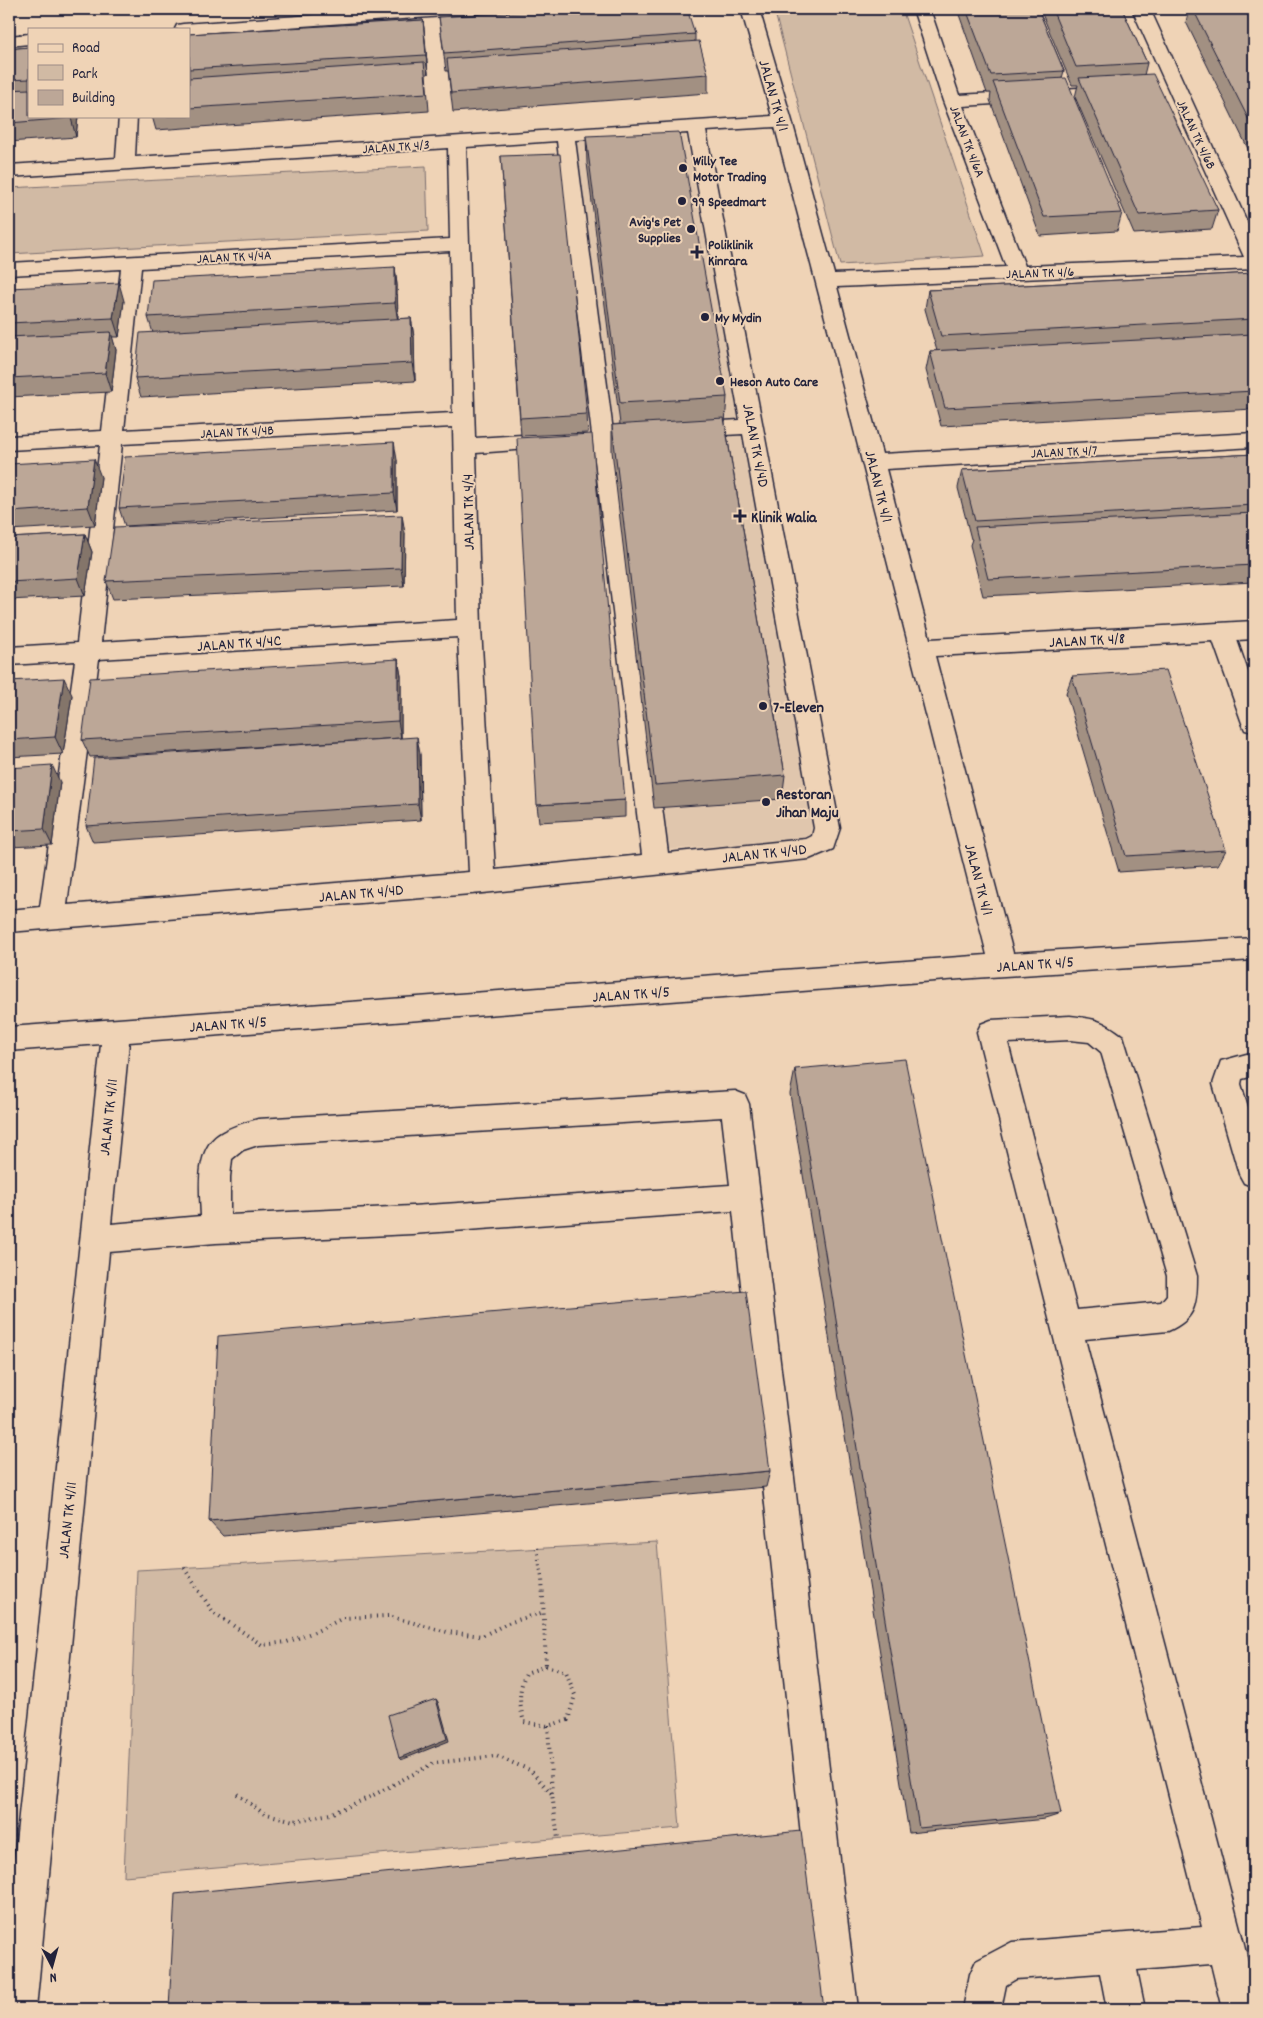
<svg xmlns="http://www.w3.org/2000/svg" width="1263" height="2018" viewBox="0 0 1263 2018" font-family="Dekko,sans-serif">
<rect width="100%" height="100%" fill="#efd3b6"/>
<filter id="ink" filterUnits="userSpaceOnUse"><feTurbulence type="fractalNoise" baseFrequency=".02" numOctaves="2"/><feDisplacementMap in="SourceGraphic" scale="10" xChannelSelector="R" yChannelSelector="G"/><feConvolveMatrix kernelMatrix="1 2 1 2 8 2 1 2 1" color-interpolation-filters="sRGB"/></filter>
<g filter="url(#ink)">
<path fill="#e0c6ad" d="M685 134 747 457 813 823 809 835 798 839 666 850 574 140Z"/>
<path fill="#d1baa4" stroke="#7a6e70" d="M774 9H902L985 256 840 265Z
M426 166 428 231 9 254V188Z
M657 1542 680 1828 124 1876 137 1570Z"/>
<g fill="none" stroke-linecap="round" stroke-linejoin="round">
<defs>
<path id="minor" d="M402 9H482L479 13 473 14 189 34V29H175L177 25 183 24Z
M741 9H759L792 121 834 274 1006 267 943 101 913 9H930L959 95 1112 86 1118 87 1121 91 1118 95 1112 96 963 106 1025 266 1244 257 1132 9H1150L1254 237V269L837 287 882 454 1254 433V447L886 469 930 639 1254 621V639L1237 640 1254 689V732L1245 730 1242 723 1213 641 935 656 1013 953 1254 938V960L974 978 129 1042 111 1224 201 1216C200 1192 195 1151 218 1135 229 1127 245 1123 258 1119L735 1091 745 1095 749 1104 858 2009H820L733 1211 412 1234 216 1243 109 1252 36 2009H9V1909L101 1044 9 1051V1027L987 955 838 367 775 127 706 131 840 828 833 849 809 859 483 893 9 932V910L40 907 75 661 9 665V647L77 643 100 445 9 450V436L102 431 121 269 9 275V263L450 239 448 148 9 177V165L116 158 119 116H137L135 157 772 116ZM688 133 740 420 687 423 679 425 676 430 679 435 687 437 743 434 814 828 812 836 806 839 668 853 575 140ZM557 141 642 855 495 870 481 628 476 453 555 447 563 445 566 440 563 435 555 433 475 438 466 147ZM450 251 453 413 124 430 141 268ZM453 427 457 620 101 642 122 444ZM458 637 469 872 67 905 99 659ZM722 1117 730 1185 412 1206 230 1215V1177L232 1159 243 1150 258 1145Z
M29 34V44L9 46V36Z
M1070 1016C1096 1019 1102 1020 1123 1036L1197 1276C1197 1303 1196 1319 1168 1331L1085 1339 1244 1944 1254 1987V2009H1222L1211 1964 1137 1970 1145 2009H1107L1100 1973 1016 1979 1006 1985 1001 2009H963L970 1974 976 1961 1012 1942 1202 1927 977 1032 981 1024 991 1020ZM1070 1040 1089 1042 1101 1052 1167 1276V1295L1161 1302 1077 1310 1008 1043Z
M1254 1052V1076L1242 1079 1241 1084 1254 1127V1187L1244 1183 1239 1174 1213 1084 1221 1061Z"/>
</defs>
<use href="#minor" stroke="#22223b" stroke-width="3"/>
<path stroke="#22223b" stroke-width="4" stroke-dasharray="1 4.5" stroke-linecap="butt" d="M537 1548 542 1578 546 1666
M184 1568 213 1612 262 1645 287 1642 317 1631 343 1618 388 1616 447 1632 482 1636 508 1623 544 1612
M546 1666 566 1672 575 1695 568 1720 548 1726 524 1722C519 1704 518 1691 526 1673Z
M548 1726 552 1794 558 1839
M237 1794 263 1813 294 1821 330 1814 368 1798 434 1763 496 1756 530 1770 552 1794"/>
<use href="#minor" fill="#efd3b6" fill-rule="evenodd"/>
</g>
<path fill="#a29082" stroke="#22223b" d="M9 9H39L9 10Z
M957 9H1038L1064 71 1062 78 1122 213 1117 231 1040 236 990 100 991 93H987Z
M1040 9H1122L1147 63 1144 75 1218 210 1212 229 1134 234 1075 97 1078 85H1072Z
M1189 9H1254V161L1186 22Z
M439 17 695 34V41L708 74V93L453 112 448 71H446Z
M423 20 428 74H426L429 111 156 130 152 116H189V34Z
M29 47V116H78L76 137 9 142V49Z
M586 136 727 397 725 423 785 775 782 799 654 808 612 451V425L620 424 587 163Z
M501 156 587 414 588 433 521 436Z
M395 267 397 285 398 319 411 318 414 337 415 381 141 397 135 378 153 333 148 317Z
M1254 273V409L941 426 926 370 930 351H937L925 309 928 290Z
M9 288 124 301 119 337H112L116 350 111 392 9 397Z
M1254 454V582L983 596 970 545 972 539H971L958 488 962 470Z
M397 460V510L125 526 119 508Z
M9 464 101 477 95 525 9 530Z
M405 533 404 586 113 599 106 581Z
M85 534 92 552 85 596 9 600V538Z
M398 659 401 676V738L90 757 82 740Z
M1072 676 1226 850 1218 865 1119 872 1066 693Z
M9 681 72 695 63 754 9 757Z
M420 754 421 820 93 842 86 826Z
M9 768 60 782 52 845 9 847Z
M625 800V817L539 822 537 805Z
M795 1069 1061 1814 1045 1819 909 1833 790 1094Z
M770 1471 766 1487 223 1536 209 1521Z"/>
<path fill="#84756a" stroke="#22223b" d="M423 20 425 39 428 74 426 55Z
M71 116H78L76 137 71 118Z
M395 267 397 285 398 322 395 303Z
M119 283 124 301 119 337 113 318Z
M411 318 414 337 415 381 412 363Z
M111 332 116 350 111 392 105 373Z
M394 442 397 460V510L394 493Z
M94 459 101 477 95 525 88 507Z
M402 515 405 533 404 586 401 568Z
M85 534 92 552 85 596 78 578Z
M398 659 401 676V738L398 721Z
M64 678 72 695 63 754 55 737Z
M417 737 420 754 421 820 418 804Z
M52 765 60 782 52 845 44 829Z
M436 1699 438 1702 449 1741 401 1760 399 1758Z"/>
<path fill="#bca797" stroke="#22223b" d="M558 9H687L695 34 444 53 439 17Z
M966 9H1038L1064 71 991 75Z
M1052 9H1122L1147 63 1076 67Z
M1193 9H1254V130Z
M423 20 426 55 189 69V34Z
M699 41 708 74 451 93 447 59Z
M29 47V79L9 80V49Z
M424 62 427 93 189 108V78Z
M1153 74 1218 210 1139 215 1079 78Z
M1066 78 1122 213 1044 217 993 82Z
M29 89V116H71V118L9 123V90Z
M679 132 727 397 620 403 586 136Z
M560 154 587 414 520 418 501 156Z
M395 267V303L148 317 152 280Z
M1254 273V319L941 336 928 290Z
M119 283 113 318 9 323V288Z
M411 318 412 363 135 378 140 333Z
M111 332 105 373 9 378V337Z
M1254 334V391L945 408 930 351Z
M724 418 785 775 655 785 612 425Z
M592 434 625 800 537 805 517 438Z
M394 442V493L119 508 125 457Z
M1254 454V505L975 521 962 470Z
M94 459 88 507 9 512V464Z
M1254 513V565L988 579 975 527Z
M402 515 401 568 106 581 114 527Z
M85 534 78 578 9 582V538Z
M398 659V721L82 740 90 678Z
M1166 670 1226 850 1126 856 1072 676Z
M64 678 55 737 9 740V681Z
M417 737 418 804 86 826 94 758Z
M52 765 44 829 9 831V768Z
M905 1059 1061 1814 919 1828 795 1069Z
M746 1291 770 1471 209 1521 218 1336Z
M436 1699 447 1739 399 1758 388 1715Z
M801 1831 824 2009H169L175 1894Z"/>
</g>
<g fill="#22223b" stroke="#efd3b6" stroke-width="2">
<circle cx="683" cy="168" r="5"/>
<circle cx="682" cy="201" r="5"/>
<circle cx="691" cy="229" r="5"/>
<path d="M694.5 244.5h5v5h5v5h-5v5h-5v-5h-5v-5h5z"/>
<circle cx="705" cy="317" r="5"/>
<circle cx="720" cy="381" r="5"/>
<path d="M737.5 508.5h5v5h5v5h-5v5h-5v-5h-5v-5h5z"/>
<circle cx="763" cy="706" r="5"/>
<circle cx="766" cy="802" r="5"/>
</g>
<g text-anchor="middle" stroke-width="4" stroke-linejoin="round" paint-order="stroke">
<g font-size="14" fill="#22223b" stroke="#efd3b6">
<text transform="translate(1197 134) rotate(65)" y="5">JALAN TK 4/6B</text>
<text transform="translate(968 141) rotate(69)" y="5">JALAN TK 4/6A</text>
<text transform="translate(396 146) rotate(-4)" y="5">JALAN TK 4/3</text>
<text transform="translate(234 256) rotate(-3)" y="5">JALAN TK 4/4A</text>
<text transform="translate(1040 272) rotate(-2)" y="5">JALAN TK 4/6</text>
<text transform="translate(237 431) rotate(-3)" y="5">JALAN TK 4/4B</text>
<text transform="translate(1064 451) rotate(-3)" y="5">JALAN TK 4/7</text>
</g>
<g font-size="14" font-weight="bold" fill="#22223b" stroke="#efd3b6" text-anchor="start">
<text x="693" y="165">Willy Tee<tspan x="693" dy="16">Motor Trading</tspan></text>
<text x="692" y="206">99 Speedmart</text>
<text x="681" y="226" text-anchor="end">Avig's Pet<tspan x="681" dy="16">Supplies</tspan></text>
<text x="708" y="249">Poliklinik<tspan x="708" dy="16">Kinrara</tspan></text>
<text x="715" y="322">My Mydin</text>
<text x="730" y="386">Heson Auto Care</text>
</g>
<g font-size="16" fill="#22223b" stroke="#efd3b6">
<text transform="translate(775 95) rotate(74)" y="6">JALAN TK 4/1</text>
<text transform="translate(757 445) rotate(79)" y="6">JALAN TK 4/4D</text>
<text transform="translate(880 486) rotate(76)" y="6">JALAN TK 4/1</text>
<text transform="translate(467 512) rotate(-91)" y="6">JALAN TK 4/4</text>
<text transform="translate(1087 639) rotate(-3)" y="6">JALAN TK 4/8</text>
<text transform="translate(239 642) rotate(-4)" y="6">JALAN TK 4/4C</text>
<text transform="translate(764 852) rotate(-6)" y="6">JALAN TK 4/4D</text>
<text transform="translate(980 879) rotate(75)" y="6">JALAN TK 4/1</text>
<text transform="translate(361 892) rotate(-5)" y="6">JALAN TK 4/4D</text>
<text transform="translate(1035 963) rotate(-4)" y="6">JALAN TK 4/5</text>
<text transform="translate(631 993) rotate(-4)" y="6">JALAN TK 4/5</text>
<text transform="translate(228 1023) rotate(-4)" y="6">JALAN TK 4/5</text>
<text transform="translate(107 1117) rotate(-84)" y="6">JALAN TK 4/11</text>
<text transform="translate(66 1520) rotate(-84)" y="6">JALAN TK 4/11</text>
</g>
<g font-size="16" font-weight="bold" fill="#22223b" stroke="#efd3b6" text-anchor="start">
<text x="751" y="522">Klinik Walia</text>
<text x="773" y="712">7-Eleven</text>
<text x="776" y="799">Restoran<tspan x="776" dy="18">Jihan Maju</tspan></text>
</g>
</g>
<rect width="1263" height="2018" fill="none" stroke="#efd3b6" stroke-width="30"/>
<rect x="15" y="15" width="1233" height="1988" fill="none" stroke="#22223b" stroke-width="2" filter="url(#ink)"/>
<rect x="28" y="28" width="162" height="90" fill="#efd3b6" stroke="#9d8c85"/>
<rect x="38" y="44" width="25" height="8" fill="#efd3b6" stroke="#9d8c85"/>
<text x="72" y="52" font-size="15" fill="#22223b">Road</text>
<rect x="38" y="65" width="25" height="15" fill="#d1baa4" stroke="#9d8c85"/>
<text x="72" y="78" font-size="15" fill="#22223b">Park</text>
<rect x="38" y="90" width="25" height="15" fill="#bca797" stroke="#9d8c85"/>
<text x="72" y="102" font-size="15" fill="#22223b">Building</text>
<g transform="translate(52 1966) rotate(174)" stroke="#efd3b6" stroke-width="4" paint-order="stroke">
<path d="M0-4L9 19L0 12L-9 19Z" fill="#22223b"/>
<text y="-8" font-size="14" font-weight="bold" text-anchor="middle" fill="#22223b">N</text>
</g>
</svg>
